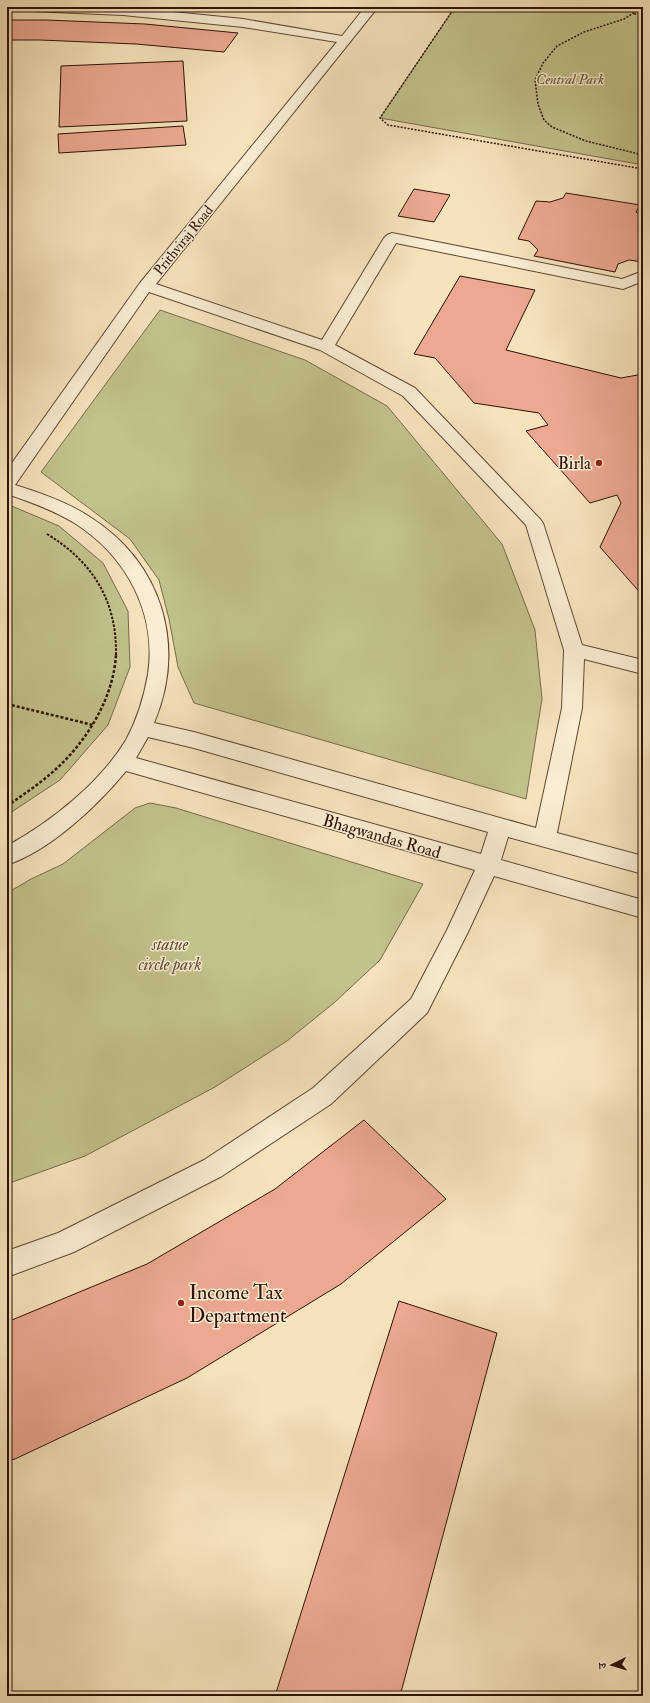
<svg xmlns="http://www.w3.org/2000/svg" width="650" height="1703" viewBox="0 0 650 1703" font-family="'IM FELL Double Pica','Noto Serif Devanagari',serif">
<rect width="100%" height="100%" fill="#f6e3bc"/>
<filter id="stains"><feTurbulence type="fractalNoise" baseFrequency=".005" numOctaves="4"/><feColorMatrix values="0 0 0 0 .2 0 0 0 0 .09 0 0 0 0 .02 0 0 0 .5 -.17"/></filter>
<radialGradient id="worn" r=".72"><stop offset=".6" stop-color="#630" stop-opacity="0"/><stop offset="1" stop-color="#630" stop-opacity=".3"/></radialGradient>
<path fill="#c2c28c" stroke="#786a4a" d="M455 7H643V165L380 118Z
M160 310 305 360 387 406 502 544 535 630 542 699 526 799 194 703 178 667 169 619 159 580 130 539 41 472Z
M7 504 59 526 103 563 128 611 130 667 108 725 60 780 7 815Z
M150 803 176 808 423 884 380 960 335 1002 287 1041 215 1087 85 1156 7 1184V893L31 879 63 864 135 808Z"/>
<path fill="#eca891" stroke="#2e1207" d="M7 20H46L145 24 238 33 224 52 136 44 40 40H7Z
M183 61 187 121 59 127 61 66Z
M183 126 186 145 59 153 58 134Z
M414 189 450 195 434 222 398 216Z
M566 193 640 205 636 212 643 217V262L629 260 618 264 615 272 534 256 538 250 529 241 518 239 536 201 550 202 563 198Z
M460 276 535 290 506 350 621 378 643 374V596L600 547 621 503 617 495 590 503 526 431 548 425 539 413 474 403 435 358 414 354Z
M364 1120 446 1199 341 1284 187 1378 15 1459 7 1461V1322L147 1264 275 1189Z
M399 1301 497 1333 400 1696H275Z"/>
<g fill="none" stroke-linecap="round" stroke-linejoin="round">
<defs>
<path id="minor" d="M25 7H123L243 19 342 36 365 7H378L156 284 322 340 384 238 387 235 392 233 622 279 643 271V281L623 289 396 243 335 345 415 388 540 519 543 523 582 645 643 660V674L584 659 582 708 557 833 643 856V874L508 837 501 860 643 900V918L494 876 468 932 427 1013 331 1104 222 1176 74 1252 7 1277V1251L58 1233 204 1160 313 1088 411 999 447 930 475 870 126 771C97 806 51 850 7 865V846C51 822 100 783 126 740 137 720 144 697 148 674 157 614 127 557 76 524 55 511 31 502 7 494V470L140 283 337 42 243 27 123 15 31 11 27 10ZM149 292 320 350 403 396 526 525 564 650 562 708 536 828 194 732 154 723C187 645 162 563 90 517 67 502 41 493 15 485ZM148 737 194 748 488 832 481 854 136 758Z"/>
</defs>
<use href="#minor" stroke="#604634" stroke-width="2"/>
<path stroke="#2e1207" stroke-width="1.5" stroke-dasharray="2 1.5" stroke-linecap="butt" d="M455 7 380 118 388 125 643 169
M643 7 624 19 584 32 557 46 543 63 535 80 538 104 544 120 552 127 586 141 643 155
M634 14H643"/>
<path stroke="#2e1207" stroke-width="2" stroke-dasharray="2.5 1.5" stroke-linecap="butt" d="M47 534C93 562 117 601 116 655"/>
<path stroke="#2e1207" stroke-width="2.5" stroke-dasharray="3 2" stroke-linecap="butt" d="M7 704 93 725
M7 806C24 794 41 783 56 769 87 741 114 697 116 654"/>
<use href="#minor" fill="#f9edd3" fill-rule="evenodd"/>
</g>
<g fill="#8f2418" stroke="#f9edd3" stroke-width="1.5">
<circle cx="599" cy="463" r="4"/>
<circle cx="181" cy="1303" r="4"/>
</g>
<g text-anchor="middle" stroke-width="3" stroke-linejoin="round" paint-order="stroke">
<g font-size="14" font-style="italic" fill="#625036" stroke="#f9edd3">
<text x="570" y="84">Central Park</text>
</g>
<g font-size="14" fill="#2e1207" stroke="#f9edd3">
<text transform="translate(183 240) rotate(-51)" y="5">Prithviraj Road</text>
</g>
<g font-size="17" fill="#2e1207" stroke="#f9edd3" text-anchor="end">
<text x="591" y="469">Birla</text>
</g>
<g font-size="17" fill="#2e1207" stroke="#f9edd3">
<text transform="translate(382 836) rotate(16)" y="6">Bhagwandas Road</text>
</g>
<g font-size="17" font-style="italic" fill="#625036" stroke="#f9edd3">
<text x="170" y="950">statue<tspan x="170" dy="20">circle park</tspan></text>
</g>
<g font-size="20" fill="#2e1207" stroke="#f9edd3" text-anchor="start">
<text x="189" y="1299">Income Tax<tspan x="189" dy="23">Department</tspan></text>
</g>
</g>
<rect width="650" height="1703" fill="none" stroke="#f6e3bc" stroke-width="24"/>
<rect x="8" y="8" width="634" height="1687" fill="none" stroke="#2e1207" stroke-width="2"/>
<rect x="12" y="12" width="626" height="1679" fill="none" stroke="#2e1207"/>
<g transform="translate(612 1665) rotate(265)" stroke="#f9edd3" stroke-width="3" paint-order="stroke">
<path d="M0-3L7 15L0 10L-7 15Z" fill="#2e1207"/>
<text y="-6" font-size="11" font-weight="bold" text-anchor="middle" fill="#2e1207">उ</text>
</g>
<rect width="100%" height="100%" filter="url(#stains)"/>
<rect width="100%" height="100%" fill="url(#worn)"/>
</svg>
